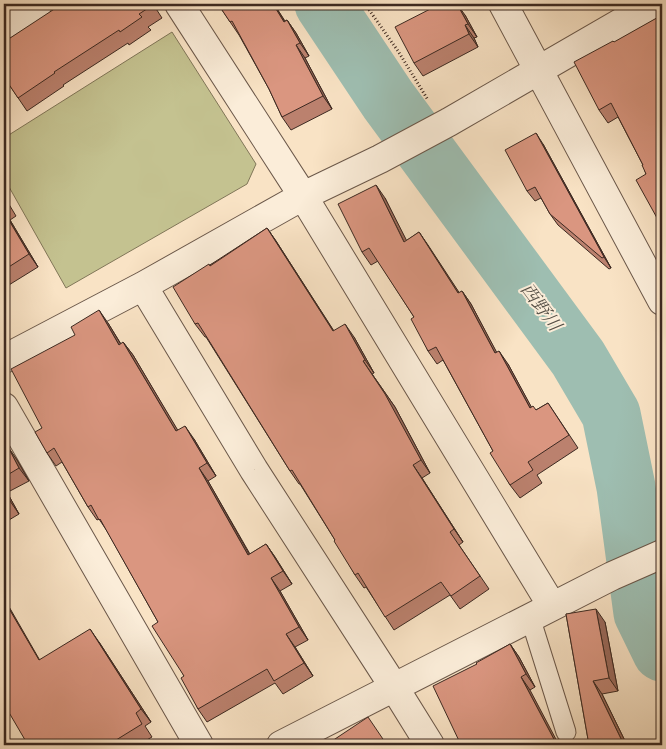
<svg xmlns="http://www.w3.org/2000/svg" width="666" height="749" viewBox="0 0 666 749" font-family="'IM FELL French Canon','Noto Serif JP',serif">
<rect width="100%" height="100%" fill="#f9e3c5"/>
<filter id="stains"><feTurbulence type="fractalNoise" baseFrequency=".004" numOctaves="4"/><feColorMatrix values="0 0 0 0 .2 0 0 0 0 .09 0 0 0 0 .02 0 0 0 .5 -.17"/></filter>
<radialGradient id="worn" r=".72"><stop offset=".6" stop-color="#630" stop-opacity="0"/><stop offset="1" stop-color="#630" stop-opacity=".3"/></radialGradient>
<path fill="#c4c290" stroke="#807658" d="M172 32 256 164 247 184 66 288 4 178V138Z"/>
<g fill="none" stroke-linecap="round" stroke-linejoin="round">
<path stroke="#9ebeb1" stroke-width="59" d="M324 4 388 100 578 358 611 414 626 487 643 613 662 652"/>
<defs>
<path id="lane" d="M530 617 566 732"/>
<path id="street" d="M179 4 303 196 552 606
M503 4 662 301
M4 25 38 4
M143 286 254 470 394 687 430 745
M4 359 143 286 303 196 380 159 449 122 653 4
M4 407 199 745
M281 745 612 576 662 554"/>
</defs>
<use href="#lane" stroke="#6b584a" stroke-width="21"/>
<use href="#street" stroke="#6b584a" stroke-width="30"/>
<path stroke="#3c2921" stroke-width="3" stroke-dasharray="1 2.5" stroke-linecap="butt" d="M365 4 398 51 428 100"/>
<use href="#lane" stroke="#fbedd9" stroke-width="19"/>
<use href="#street" stroke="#fbedd9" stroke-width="28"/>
</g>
<path fill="#bb816e" stroke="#3c2921" d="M153 4 162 18 148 27 151 30 129 45 128 43 63 85 64 86 27 111 4 77Z
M218 4H274L285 21 287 20 296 33 309 56 305 58 332 109 291 130 282 117 269 89 239 35Z
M440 4H451L465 15 477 37 474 38 478 47 423 76 414 63Z
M537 4H544L539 6Z
M613 41 646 174 643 165 618 117 608 123 599 110Z
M543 144 611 268 609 269 558 225 550 214 541 198 535 201 527 191Z
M4 196 16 216 10 220 38 267 4 288Z
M385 198 406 241 419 232 459 293 462 291 471 304 496 352 508 364 531 407 536 410 548 403 578 448 537 475 542 483 520 498 510 485 493 451 443 360 437 364 428 351 414 317 378 261 371 265 362 252Z
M267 228 276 241 334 331 354 337 374 373 372 374 395 407 430 473 422 478 463 542 459 545 489 589 460 609 450 595 394 630 366 587 364 588 355 575 335 540 300 484H299L290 471 206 337H205L195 324 210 265Z
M108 323 121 344 123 342 133 355 177 430 194 439 216 476 208 481 250 554 266 544 275 557 292 584 280 591 308 640 295 647 313 676 283 694 275 683 207 722 198 709 184 676 158 622 107 531 99 519 97 520 88 507 62 462 56 466 47 453 42 428Z
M8 447 17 460 29 481 10 491 4 483V450Z
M4 487 19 514 4 523Z
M566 614 605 622 618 691 602 694 627 745H589Z
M99 642 151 722 145 726 152 737 138 745H28L40 660Z
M510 644 519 657 535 687 530 690 477 664Z"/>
<path fill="#99695a" stroke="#3c2921" d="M273 4H274L293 35 284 22Z
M457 4 465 15 477 37 468 24Z
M287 20 296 33 309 56 300 43Z
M465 25 474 38 478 47 469 34Z
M296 45 305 58 332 109 323 96Z
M536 133 543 144 611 268 604 257Z
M376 185 385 198 414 255 404 242Z
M4 211 10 220 38 267 29 254Z
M267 228 276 241 342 344 333 331Z
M419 232 428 245 468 306 458 293Z
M462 291 471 304 504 366 495 353Z
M99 310 108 323 129 358 119 345Z
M345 324 354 337 374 373 365 360Z
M123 342 133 355 186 444 176 431Z
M499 351 508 364 539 421 530 408Z
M363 361 395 407 430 473 421 460Z
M185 426 194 439 216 476 207 463Z
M8 447 17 460 29 481 19 468Z
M413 465 422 478 463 542 454 529Z
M199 468 208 481 257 568 248 555Z
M4 487 19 514 10 501 4 490Z
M266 544 275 557 292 584 283 571Z
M271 578 280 591 308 640 299 627Z
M4 598 46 671 37 658 4 600Z
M596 609 605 622 618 691 609 678Z
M90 629 99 642 151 722 141 709Z
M286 634 295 647 313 676 304 663Z
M510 644 519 657 535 687 526 674Z
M521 677 530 690 559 745H557Z
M593 681 602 694 627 745H624L623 743Z"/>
<path fill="#da9680" stroke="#3c2921" d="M62 4H153V5L139 14 142 17 120 32 119 30 54 72 55 73 18 98 4 77V57L5 56 4 54V42Z
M218 4H273L284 22 287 20 300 43 296 45 323 96 282 117 269 89 232 21 230 22Z
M440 4H450L451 5 452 4H457L468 24 465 25 469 34 414 63 395 27Z
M662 15V227L636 180 646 174 642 165H643L611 103 599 110 574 62 613 41 614 42Z
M536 133 604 257 602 258 550 214 535 187 527 191 505 150Z
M376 185 404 242 419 232 458 293 462 291 495 353 499 351 530 408 533 406 536 410 548 403 569 435 528 462 533 470 510 485 490 453 493 451 436 347 428 351 411 319 414 317 369 248 362 252 338 204Z
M4 197 7 203 4 205Z
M4 212 29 254 4 270Z
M267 228 333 331 345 324 365 360 363 361 385 394 421 460 413 465 454 529 450 532 480 576 451 596 441 582 385 617 358 573 355 575 334 541 335 540 292 470 290 471 198 323 195 324 173 287 209 264 210 266Z
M99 310 119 345 123 342 176 431 185 426 207 463 199 468 248 555 266 544 283 571 271 578 299 627 286 634 304 663 274 681 267 669 198 709 181 678 184 676 152 626 158 622 100 519 99 520 91 505 88 507 54 448 47 453 35 432 42 428 11 369 75 335 71 327Z
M8 447 19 468 4 477V450Z
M4 490 10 501 4 505Z
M4 600 39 660 90 629 141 709 136 713 142 724 108 745H28L4 704Z
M596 609 609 678 593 681 623 743 618 745H589L566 614Z
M510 644 526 674 521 677 557 745H461L433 686 477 664 476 663Z
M368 717 387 745H326Z"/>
<g text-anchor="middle" stroke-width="4" stroke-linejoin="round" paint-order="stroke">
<g font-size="18" font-style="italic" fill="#544e45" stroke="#fbedd9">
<text transform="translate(541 307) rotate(53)" y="6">西野川</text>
</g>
</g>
<rect width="666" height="749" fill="none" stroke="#f9e3c5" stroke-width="20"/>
<rect x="5" y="5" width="656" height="739" fill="none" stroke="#3c2921" stroke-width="2.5"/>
<rect x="10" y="10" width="646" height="729" fill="none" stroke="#3c2921"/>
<rect width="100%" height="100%" filter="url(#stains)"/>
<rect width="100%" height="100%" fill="url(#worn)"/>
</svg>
